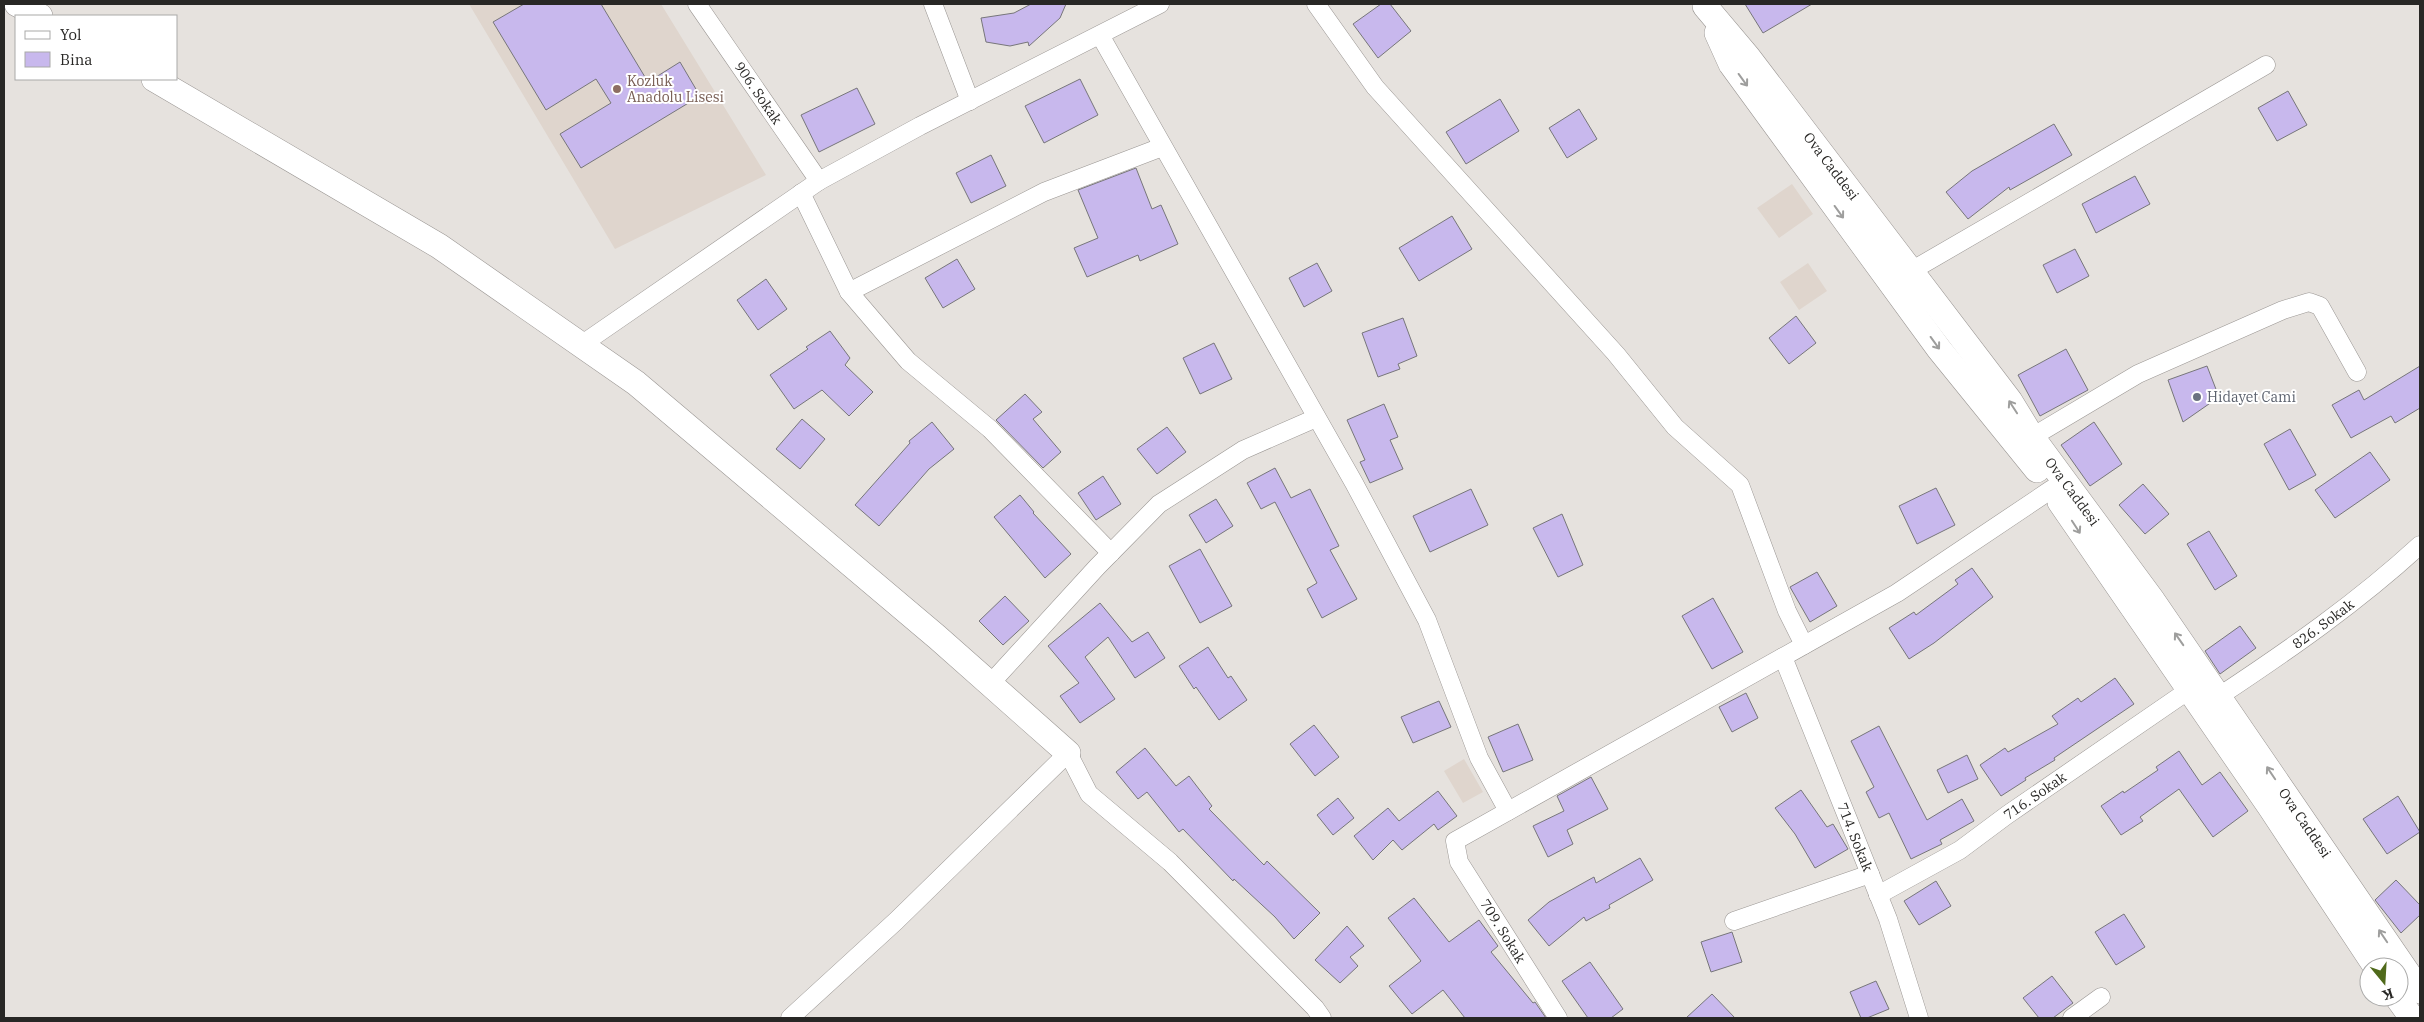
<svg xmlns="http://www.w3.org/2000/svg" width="2424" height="1022" viewBox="0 0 2424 1022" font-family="'IBM Plex Serif',serif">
<rect width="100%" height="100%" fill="#e6e2de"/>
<path fill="#dfd5cd" d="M469 4H661L766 175 615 249Z
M1792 184 1813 214 1779 238 1757 208Z
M1808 263 1827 291 1799 310 1780 282Z
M1464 759 1483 792 1463 803 1444 771Z"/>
<path fill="#c8b8ed" stroke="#77767a" d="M524 4H601L648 82 680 62 700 96 581 168 560 134 611 103 596 79 546 110 493 22Z
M1031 4H1066L1060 18 1029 46 1028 42 1010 46 986 42 981 18 1014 13Z
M1381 4H1390L1411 31 1378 58 1353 24Z
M1745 4H1812L1763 33Z
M1080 79 1098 115 1044 143 1025 106Z
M857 88 875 124 819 152 801 115Z
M2288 91 2307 125 2277 141 2258 108Z
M1500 99 1519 131 1466 164 1446 132Z
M1579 109 1597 139 1567 158 1549 128Z
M2054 124 2072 155 2010 190 2009 187 1968 219 1946 192 1972 171Z
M991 155 1006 186 971 203 956 173Z
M1136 168 1152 209 1161 205 1178 244 1140 261 1138 255 1087 277 1074 248 1098 238 1078 190Z
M2135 176 2150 204 2096 233 2082 204Z
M1452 216 1472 249 1419 281 1399 248Z
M2075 249 2089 276 2057 293 2043 265Z
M957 259 975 289 943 308 925 278Z
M1317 263 1332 291 1304 307 1289 278Z
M766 279 787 309 758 330 737 300Z
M1796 316 1816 343 1789 364 1769 338Z
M1403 318 1417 356 1398 364 1400 369 1378 377 1362 333Z
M830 331 850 358 845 365 873 392 849 416 822 390 794 409 770 375 808 349 806 347Z
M1214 343 1232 379 1200 394 1183 358Z
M2066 349 2088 390 2040 416 2018 375Z
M2207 366 2219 397 2183 422 2168 380Z
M2420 366V408L2395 423 2391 416 2351 438 2332 405 2359 390 2364 400Z
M1025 394 1042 412 1033 419 1061 452 1043 468 996 420Z
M1384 404 1398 437 1390 440 1403 469 1370 483 1360 462 1365 460 1347 420Z
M802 419 825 439 800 469 776 449Z
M932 422 954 449 929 469 879 526 855 505 910 443 909 441Z
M2094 422 2122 464 2090 486 2061 445Z
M1167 427 1186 452 1157 474 1137 449Z
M2290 429 2316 475 2289 490 2264 444Z
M2370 452 2390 480 2335 518 2315 490Z
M1275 468 1291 498 1310 489 1339 546 1330 550 1357 599 1322 618 1307 589 1317 583 1275 502 1261 509 1247 483Z
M1103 476 1121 504 1096 520 1078 493Z
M2143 484 2169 514 2145 534 2119 505Z
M1936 488 1955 525 1917 544 1899 506Z
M1471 489 1488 525 1430 552 1413 516Z
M1020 495 1034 512 1033 513 1071 554 1045 578 994 517Z
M1216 499 1233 526 1206 543 1189 515Z
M1562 514 1583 565 1558 577 1533 528Z
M2209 531 2237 576 2215 590 2187 544Z
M1200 549 1232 606 1200 623 1169 566Z
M1972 568 1993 597 1934 643 1909 659 1889 628 1914 612 1916 615 1958 584 1955 580Z
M1817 572 1837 606 1810 622 1790 587Z
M1005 596 1029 621 1003 645 979 621Z
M1713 598 1743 652 1712 669 1682 616Z
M1100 603 1132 642 1148 632 1165 658 1135 678 1108 637 1085 657 1115 699 1080 723 1060 696 1079 683 1048 646Z
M2240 626 2256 648 2220 674 2205 651Z
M1208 647 1228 678 1231 676 1247 700 1219 720 1196 687 1194 689 1179 666Z
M2115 678 2134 704 2054 758 2055 760 2025 778 2026 780 2001 796 1980 765 2005 748 2008 752 2058 724 2052 716 2078 698 2081 702Z
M1746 693 1758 718 1732 732 1719 707Z
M1439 701 1451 727 1413 743 1401 717Z
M1518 724 1533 760 1503 772 1488 737Z
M1314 725 1339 757 1315 776 1290 744Z
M1879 726 1927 820 1962 799 1974 821 1940 840 1942 844 1911 859 1889 813 1879 818 1866 792 1874 787 1851 741Z
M1145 748 1176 786 1189 776 1212 806 1209 809 1264 865 1267 861 1320 913 1294 939 1275 917 1234 879 1233 881 1183 829 1179 832 1147 792 1138 799 1116 772Z
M2179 751 2202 785 2220 772 2248 811 2213 837 2179 789 2140 817 2143 821 2121 835 2101 806 2123 791 2124 793 2158 770 2156 767Z
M1967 755 1978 779 1948 793 1937 770Z
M1591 777 1608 809 1567 830 1573 844 1548 857 1533 826 1564 811 1557 796Z
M1801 790 1827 827 1833 824 1848 849 1815 868 1795 834 1775 808Z
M1438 791 1457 816 1438 830 1434 824 1402 850 1393 840 1373 860 1354 836 1388 808 1399 821Z
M2398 796 2420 832 2387 854 2363 819Z
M1338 798 1354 818 1333 835 1317 815Z
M1640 858 1653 880 1609 905 1610 908 1586 921 1584 917 1549 946 1528 920 1549 902 1594 877 1596 883Z
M2396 880 2420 905V915L2401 933 2375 900Z
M1936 881 1951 906 1919 925 1904 901Z
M1414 898 1449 942 1479 920 1498 946 1491 952 1533 1003 1535 1002 1546 1018H1465L1443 990 1412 1014 1389 986 1421 961 1388 918Z
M2124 914 2145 947 2116 965 2095 932Z
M1347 926 1364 946 1350 957 1358 966 1340 983 1315 960Z
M1732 932 1742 962 1711 972 1701 942Z
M1590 962 1623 1009 1611 1018H1588L1562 981Z
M2052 976 2073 1003 2053 1018H2039L2023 998Z
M1876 981 1889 1009 1867 1018H1861L1850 992Z
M1712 994 1735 1018H1686Z"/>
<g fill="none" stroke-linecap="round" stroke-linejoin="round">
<defs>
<g id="street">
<path id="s1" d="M697 4 819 181"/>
<path d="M933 4 970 101"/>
<path d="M1316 4 1375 87 1616 354 1675 427 1740 485 1787 611 1804 645"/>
<path d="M1100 35 1354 483 1427 620 1479 758 1508 811"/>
<path d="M801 193 849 292 908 361 990 429 1111 553"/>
<path d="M1911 271 2266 65"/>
<path d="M849 292 1044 192 1162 147"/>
<path d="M581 345 819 181 920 126 1160 4"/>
<path d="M2032 437 2138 374 2283 310 2309 302 2320 306 2357 372"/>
<path id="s2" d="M1783 657 1888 919 1919 1018"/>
<path d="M990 684 1097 567 1159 504 1243 450 1316 418"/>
<path id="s3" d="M2218 697C2289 650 2358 602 2420 545"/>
<path id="s4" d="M1878 895 1960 850 2007 815 2189 690"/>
<path d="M1734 921 1870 874"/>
<path d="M790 1018 896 921 1068 753 1089 794 1170 862 1315 1008 1322 1018"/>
<path d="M1558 1018 1459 862 1455 841 1897 593 2052 489"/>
<path d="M2072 1018 2101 997"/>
</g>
<g id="secondary">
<path d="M17 4 40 16"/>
<path id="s5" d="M1705 6 1748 57 2010 401 2032 437 2153 601 2420 991"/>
<path d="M1717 33 1731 64 1939 349 2037 470"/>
<path d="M154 79 439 246 636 383 937 637 1068 753"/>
<path d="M2060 502 2270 807 2376 967"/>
<path d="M2397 997 2412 1018"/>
</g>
</defs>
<use href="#street" stroke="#9a9693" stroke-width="19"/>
<use href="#secondary" stroke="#9a9693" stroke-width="26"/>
<use href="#street" stroke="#fff" stroke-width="18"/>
<use href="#secondary" stroke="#fff" stroke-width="25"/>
</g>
<defs><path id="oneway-shaft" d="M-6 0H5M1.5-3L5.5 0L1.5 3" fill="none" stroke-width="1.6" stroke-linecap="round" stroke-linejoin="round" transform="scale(1.25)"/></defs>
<g stroke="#9e9e9d">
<use href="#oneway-shaft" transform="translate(1743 80) rotate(54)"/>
<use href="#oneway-shaft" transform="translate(1839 212) rotate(54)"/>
<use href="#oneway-shaft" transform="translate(1935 343) rotate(54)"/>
<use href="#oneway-shaft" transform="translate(2013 407) rotate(-123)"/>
<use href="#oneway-shaft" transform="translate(2076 527) rotate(57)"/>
<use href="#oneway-shaft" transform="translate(2179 639) rotate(-125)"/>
<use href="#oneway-shaft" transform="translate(2271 773) rotate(-124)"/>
<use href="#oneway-shaft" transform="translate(2383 936) rotate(-124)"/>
</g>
<circle fill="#8d6e63" stroke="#fff" stroke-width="2" cx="617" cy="89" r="5"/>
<circle fill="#6b7280" stroke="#fff" stroke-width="2" cx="2197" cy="397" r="5"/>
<g text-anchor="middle" stroke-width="4" stroke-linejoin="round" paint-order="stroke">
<g font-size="14" fill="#785e54" stroke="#fff" text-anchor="start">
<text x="627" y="86">Kozluk<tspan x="627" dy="16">Anadolu Lisesi</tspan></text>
</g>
<g font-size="14" fill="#282725" stroke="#fff">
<text dy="5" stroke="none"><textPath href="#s1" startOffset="108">906. Sokak</textPath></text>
<text dy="5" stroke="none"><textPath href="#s5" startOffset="204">Ova Caddesi</textPath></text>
<text dy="5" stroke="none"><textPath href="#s5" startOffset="609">Ova Caddesi</textPath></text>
<text dy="5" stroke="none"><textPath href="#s3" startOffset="128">826. Sokak</textPath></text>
<text dy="5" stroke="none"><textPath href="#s4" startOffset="186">716. Sokak</textPath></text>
<text dy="5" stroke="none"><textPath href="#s5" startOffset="1014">Ova Caddesi</textPath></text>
<text dy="5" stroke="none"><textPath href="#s2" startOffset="194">714. Sokak</textPath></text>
<text transform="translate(1503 931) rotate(58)" y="5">709. Sokak</text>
</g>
<g font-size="14" fill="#5b616d" stroke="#fff" text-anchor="start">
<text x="2207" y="402">Hidayet Cami</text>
</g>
</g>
<rect width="2424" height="1022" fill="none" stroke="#282725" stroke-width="10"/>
<rect x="15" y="15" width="162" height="65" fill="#ffffff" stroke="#a9a9a8"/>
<rect x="25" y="31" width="25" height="8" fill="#ffffff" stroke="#a9a9a8"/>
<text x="60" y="40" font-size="15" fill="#282725">Yol</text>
<rect x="25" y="52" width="25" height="15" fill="#c8b8ed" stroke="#a9a9a8"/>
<text x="60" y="65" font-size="15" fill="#282725">Bina</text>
<g transform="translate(2384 982) rotate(162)"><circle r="24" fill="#ffffff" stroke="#a9a9a8"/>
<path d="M0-4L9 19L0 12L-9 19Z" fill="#506a1b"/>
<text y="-8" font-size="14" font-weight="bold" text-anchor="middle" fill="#282725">K</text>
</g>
</svg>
